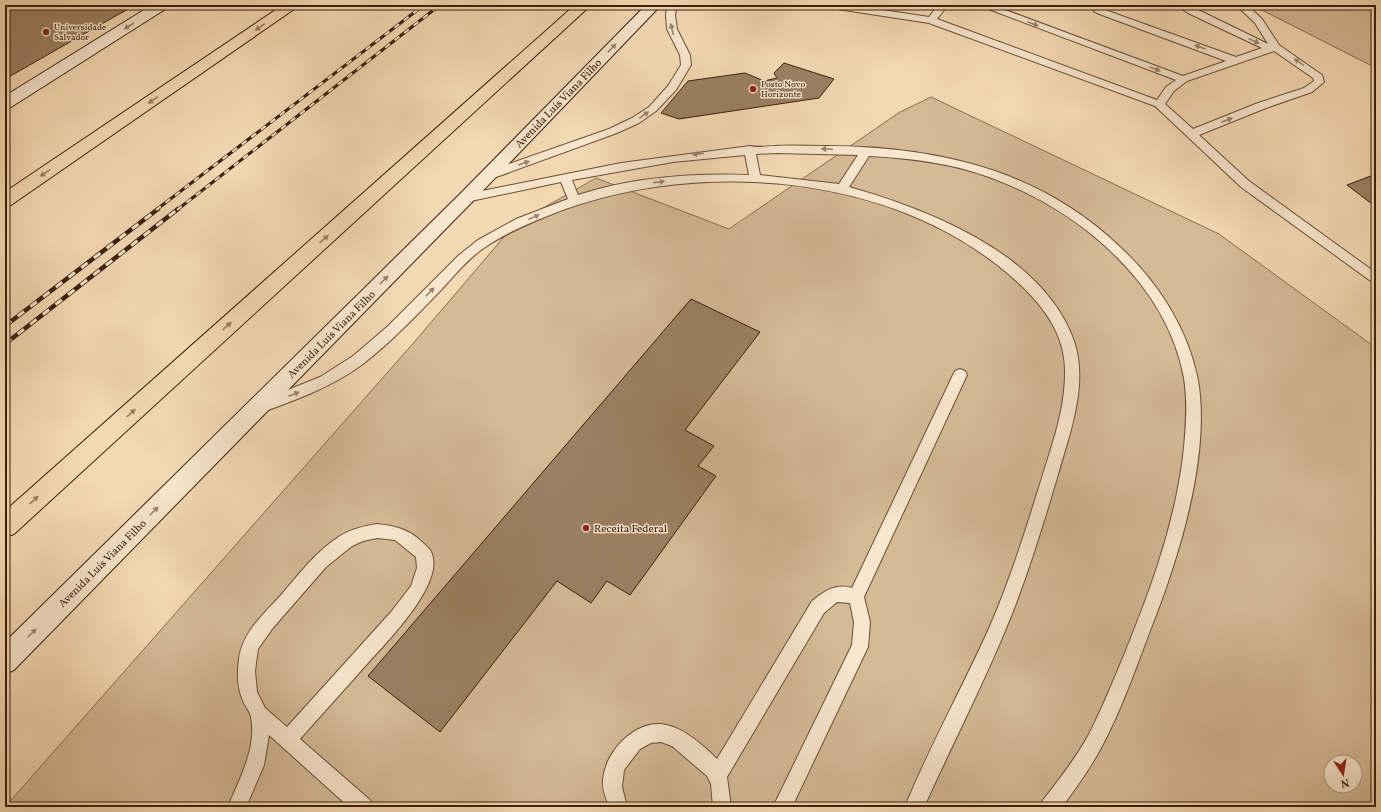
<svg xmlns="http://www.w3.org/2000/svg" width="1381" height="812" viewBox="0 0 1381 812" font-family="Vollkorn,serif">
<rect width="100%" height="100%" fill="#f4d9b3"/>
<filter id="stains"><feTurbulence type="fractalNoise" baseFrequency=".005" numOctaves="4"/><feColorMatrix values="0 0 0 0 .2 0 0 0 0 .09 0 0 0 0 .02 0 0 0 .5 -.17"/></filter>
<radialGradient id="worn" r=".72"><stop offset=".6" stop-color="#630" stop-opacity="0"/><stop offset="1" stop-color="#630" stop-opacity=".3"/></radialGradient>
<path fill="#d5ba96" stroke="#886d50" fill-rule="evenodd" d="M1252 5H1376V68Z
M931 97 1219 234 1376 348V807H5L416 340 515 224 596 178 729 229 900 112ZM1331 762H1355V786H1331Z"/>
<path fill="#9b8062" stroke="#3b200b" d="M5 5H135L5 79Z
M784 63 834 79 819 98 679 119 661 113 688 81 745 73 764 81 777 78 774 73Z
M1376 174V207L1347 185Z
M691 299 760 332 685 430 714 446 698 466 716 476 630 595 607 581 591 603 557 581 440 732 368 676Z"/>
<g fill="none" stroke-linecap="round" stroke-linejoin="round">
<defs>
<path id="service" d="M667 5H677L675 15 677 29 690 55 691 65 676 90 656 111 639 123 617 133 491 179H483L481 176 483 173 609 129 632 118 649 107 668 86 681 65 680 55 667 29 666 15Z
M826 5H850L929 17 938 5H948L937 19 1157 100 1166 87 1176 80 978 5H992L1183 76 1226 61 1102 15 1095 12 1089 5H1099L1108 11 1236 57 1262 48 1188 13 1176 5H1188L1268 44 1255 23 1236 5H1247L1262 19 1279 45 1322 75 1324 82 1312 92 1266 108 1199 135 1249 181 1376 273V284L1372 282 1241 187 1155 106 929 23 831 8ZM1274 51 1313 78 1314 81 1304 88 1258 103 1193 129 1165 104 1174 91 1187 81Z
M750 146C758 148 767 146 775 146 792 145 809 146 826 146 882 146 942 153 995 171 1041 187 1085 213 1120 247 1158 282 1188 329 1198 380 1211 457 1178 560 1150 631 1135 670 1121 711 1101 748 1090 769 1076 788 1062 807H1041L1043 800C1059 780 1075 759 1088 736 1101 711 1111 686 1122 660 1149 594 1174 528 1183 456 1186 430 1188 404 1184 378 1166 281 1077 209 989 177 951 163 909 158 869 156L849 187C930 210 1043 254 1074 341 1089 385 1069 435 1057 478 1042 528 1027 578 1007 626 982 687 951 747 924 807H905C930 745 963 687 990 626 1010 580 1025 532 1040 484 1051 448 1065 411 1065 373 1066 330 1037 298 1006 272 885 170 687 158 545 217 523 226 500 236 481 250 466 261 454 276 441 290 416 316 391 342 363 364 332 387 296 400 260 413L255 411 253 407 255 403 320 377 353 356 388 326 459 255 478 240 516 219 568 199 561 182 466 202 462 201 460 198 462 195 621 163ZM777 153 858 155 839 184 760 175 756 154ZM745 155 749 175C692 173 633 177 578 195L572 180 673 162Z
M960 369 965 371 967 375 864 597 870 622 868 647 792 807H773L852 645 854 622 850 603 837 602 824 613 727 777 731 807H713L711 784 707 776 672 746 661 742 651 743 640 749 624 770 622 787 627 807H609C606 798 602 789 603 780 605 753 632 723 660 724 681 725 703 745 717 759L812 601C824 591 836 583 852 588L953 375 955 371Z
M377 524C395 526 408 529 421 541 424 544 428 547 430 550 449 580 386 643 367 664 345 689 322 714 300 739L370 800 372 807H349L269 735 264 765 246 807H228C239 779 257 749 251 717 250 711 245 706 243 701 237 687 237 673 239 659 242 632 265 613 282 594 300 573 316 551 340 536 351 529 364 526 377 524ZM377 538 395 540 416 557 417 568 411 586 391 612 287 727 265 708 257 692 255 671 258 649 272 629 326 567 352 546 363 541Z"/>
<path id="secondary" d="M152 5H169L167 8 11 107 5 108V96Z
M646 5H661L472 202 14 670 5 674V642L460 194Z"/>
<path id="trunk" d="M283 5H300L11 205 5 207V192Z
M575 5H591L14 534 5 537V511Z"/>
</defs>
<use href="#service" stroke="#694e35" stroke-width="2"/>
<use href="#secondary" stroke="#3b200b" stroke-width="2"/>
<use href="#trunk" stroke="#3b200b" stroke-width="2"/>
<use href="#service" fill="#f8e6ce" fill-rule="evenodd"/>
<use href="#secondary" fill="#f8e6ce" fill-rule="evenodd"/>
<use href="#trunk" fill="#f4d9b3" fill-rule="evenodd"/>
<defs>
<path id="rail-far1" d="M156 210 424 5
M177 210 440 5"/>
<path id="rail" d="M5 326 158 209
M5 344 178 209"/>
</defs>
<use href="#rail-far1" stroke="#3b200b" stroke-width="3"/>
<use href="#rail" stroke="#3b200b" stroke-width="4.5"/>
<use href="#rail-far1" stroke="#f8e6ce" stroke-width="2" stroke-dasharray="6" stroke-linecap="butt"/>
<use href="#rail" stroke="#f8e6ce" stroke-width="3" stroke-dasharray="8" stroke-linecap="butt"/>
</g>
<defs><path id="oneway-solid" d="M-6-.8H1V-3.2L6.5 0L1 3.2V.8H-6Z"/></defs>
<g fill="#9a836c">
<use href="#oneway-solid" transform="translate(1033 24) rotate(21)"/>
<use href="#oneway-solid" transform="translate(129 26) rotate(148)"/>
<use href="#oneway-solid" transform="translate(672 29) rotate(-103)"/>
<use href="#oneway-solid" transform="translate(1254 41) rotate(25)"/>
<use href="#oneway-solid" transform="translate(1200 47) rotate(-160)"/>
<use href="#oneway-solid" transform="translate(612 48) rotate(-46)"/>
<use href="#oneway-solid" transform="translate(1299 62) rotate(-146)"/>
<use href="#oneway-solid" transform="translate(1155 69) rotate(20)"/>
<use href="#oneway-solid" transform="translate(644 115) rotate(-35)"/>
<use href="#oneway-solid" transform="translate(1227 120) rotate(-21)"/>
<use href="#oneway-solid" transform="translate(827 149) rotate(-178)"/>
<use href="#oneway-solid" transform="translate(698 154) rotate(173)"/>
<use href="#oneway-solid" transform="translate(524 163) rotate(-19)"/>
<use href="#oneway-solid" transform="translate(659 182) rotate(-6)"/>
<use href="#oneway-solid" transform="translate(534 217) rotate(-22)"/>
<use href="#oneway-solid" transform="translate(384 280) rotate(-45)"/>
<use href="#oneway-solid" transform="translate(430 292) rotate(-46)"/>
<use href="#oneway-solid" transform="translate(294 394) rotate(-21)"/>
<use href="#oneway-solid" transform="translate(154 511) rotate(-45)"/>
<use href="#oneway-solid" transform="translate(32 633) rotate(-45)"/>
</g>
<g fill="#987c5f">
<use href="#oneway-solid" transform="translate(260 27) rotate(146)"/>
<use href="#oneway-solid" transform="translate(153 100) rotate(146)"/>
<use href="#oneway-solid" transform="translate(45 173) rotate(146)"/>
<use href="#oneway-solid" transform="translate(324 239) rotate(-42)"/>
<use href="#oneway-solid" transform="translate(227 326) rotate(-42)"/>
<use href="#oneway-solid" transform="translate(131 413) rotate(-42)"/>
<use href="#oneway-solid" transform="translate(34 500) rotate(-42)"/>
</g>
<g fill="#8f2418" stroke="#f8e6ce" stroke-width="1.5">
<circle cx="46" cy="32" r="4"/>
<circle cx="753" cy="89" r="4"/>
<circle cx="586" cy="528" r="4"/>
</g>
<g text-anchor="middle" stroke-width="3" stroke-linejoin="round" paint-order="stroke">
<g font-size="9" fill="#3b200b" stroke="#f8e6ce" text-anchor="start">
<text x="54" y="30">Universidade<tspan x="54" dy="10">Salvador</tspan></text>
<text x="761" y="87">Posto Novo<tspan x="761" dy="10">Horizonte</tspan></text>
</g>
<g font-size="11" fill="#3b200b" stroke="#f8e6ce">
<text transform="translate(558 103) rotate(-46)" y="4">Avenida Luís Viana Filho</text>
<text transform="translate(331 334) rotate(-45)" y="4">Avenida Luís Viana Filho</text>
<text transform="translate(102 563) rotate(-45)" y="4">Avenida Luís Viana Filho</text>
</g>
<g font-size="11" fill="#3b200b" stroke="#f8e6ce" text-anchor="start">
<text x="594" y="532">Receita Federal</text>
</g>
</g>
<rect width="1381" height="812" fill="none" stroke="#f4d9b3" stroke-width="20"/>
<rect x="6" y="6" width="1369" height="800" fill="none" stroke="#3b200b" stroke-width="2"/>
<rect x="10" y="10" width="1361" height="792" fill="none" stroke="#3b200b"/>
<g transform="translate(1343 774) rotate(168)"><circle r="19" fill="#f8e6ce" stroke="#ac9780"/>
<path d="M0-3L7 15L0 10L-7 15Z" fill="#8f2418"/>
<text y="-6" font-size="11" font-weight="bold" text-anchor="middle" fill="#3b200b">N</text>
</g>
<rect width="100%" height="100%" filter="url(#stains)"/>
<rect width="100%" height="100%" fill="url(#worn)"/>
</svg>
